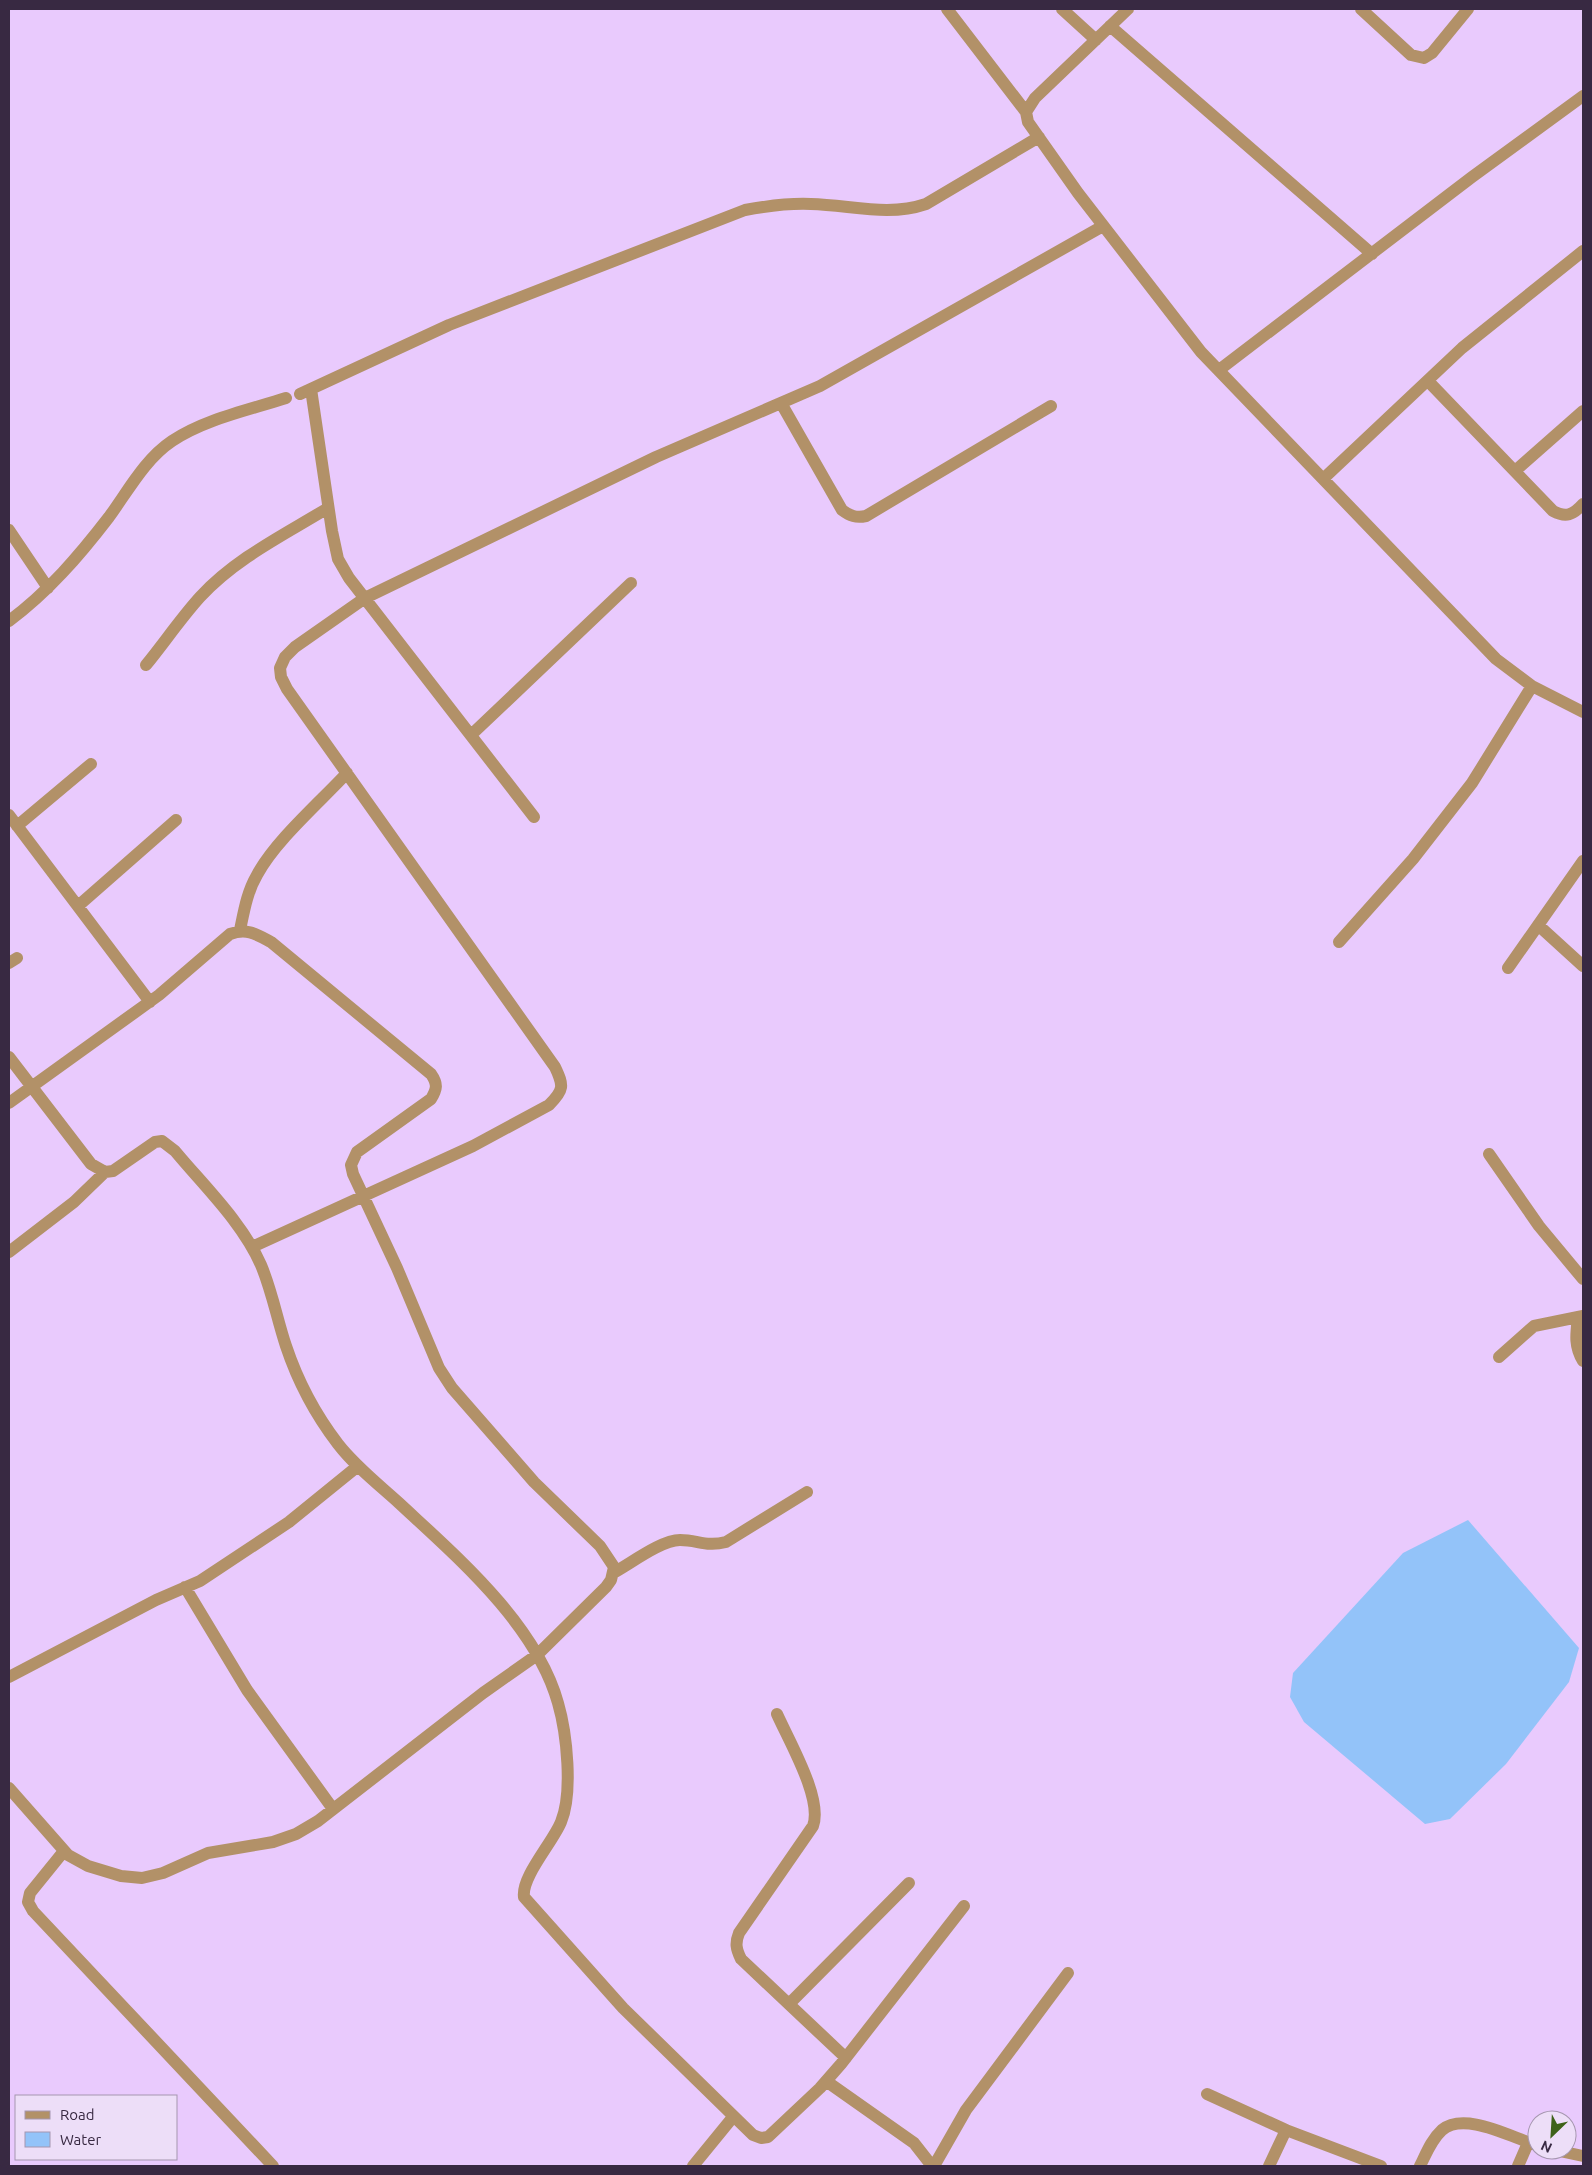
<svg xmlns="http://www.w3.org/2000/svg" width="1592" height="2175" viewBox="0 0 1592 2175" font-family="Ubuntu,sans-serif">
<rect width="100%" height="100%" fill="#e9cafd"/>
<path fill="#93c3f9" d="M1468 1520 1579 1648 1569 1682 1506 1764 1450 1819 1425 1824 1304 1722 1290 1697 1293 1673 1403 1553Z"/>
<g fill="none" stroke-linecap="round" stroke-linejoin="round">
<path stroke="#b29168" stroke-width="12" d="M947 9 1026 112
M1062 9 1096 40
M1128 9 1035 98 1026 112 1028 122 1078 193 1201 352 1496 659 1532 686 1583 712
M1361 9 1411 55 1424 58 1432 53 1468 9
M1110 26 1372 254
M1219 370 1472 177 1583 96
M1428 381 1553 511C1566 518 1573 515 1583 504
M311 389 332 531 338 559 349 578 534 817
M300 394 449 325 745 210C767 206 789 203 811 204 851 205 888 217 926 204L1039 137
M781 403 842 510C850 516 856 518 866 516L1051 406
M1515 471 1583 411
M1323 479 1462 348 1583 251
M9 530 48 588
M9 621C48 592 79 556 109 517 128 491 145 459 172 441 205 419 249 410 286 398
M146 665C164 643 181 618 200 597 236 558 284 535 328 508
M471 735 631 583
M9 815 150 1002
M17 826 91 764
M78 906 176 820
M1538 925 1583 966
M240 930C244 911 247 892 257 875 275 841 320 802 347 773
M1339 942 1413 859 1472 783 1532 686
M9 963 17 958
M1508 968 1583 861
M9 1057 91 1164 105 1172 113 1171 155 1142 162 1141 175 1151C204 1186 242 1222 261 1265 272 1291 277 1319 286 1346 298 1382 315 1414 338 1444 355 1466 378 1484 399 1503 457 1557 536 1624 558 1703 567 1734 573 1793 561 1822 553 1842 521 1877 524 1897L623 2008 753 2135 761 2138 768 2137 820 2088 841 2064 964 1906
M9 1103 159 995 230 934C247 928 256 934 271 942L431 1074C438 1084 437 1089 431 1099L357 1152 351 1165 353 1174 397 1268 439 1368 452 1388 534 1482 600 1546 614 1567 611 1580 606 1587 537 1655 483 1693 318 1821 296 1834 273 1842 208 1853 163 1873 142 1878 121 1876 88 1866 68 1855 9 1788
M1489 1154 1539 1226 1583 1279
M252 1247 473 1146 549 1105C564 1090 564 1086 555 1067L287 689 281 677 280 668 285 657 295 647 365 598 656 457 820 386 1103 226
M9 1252 74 1202 105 1172
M1583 1316 1578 1317C1576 1334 1574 1346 1583 1361
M1499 1357 1534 1326 1578 1317
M613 1573C630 1564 661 1540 680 1540 698 1540 706 1547 726 1542L807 1492
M185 1587 247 1690 333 1809
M9 1677 156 1600 200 1581 289 1522 358 1466
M777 1714C789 1741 823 1799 813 1826L739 1933C735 1943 736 1949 741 1959L846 2058
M64 1851 30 1893 28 1902 33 1911 273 2166
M789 2004 909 1883
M826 2081 914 2143 932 2166
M1207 2094 1286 2130 1381 2166
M1555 2150 1583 2156
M693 2166 733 2117
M934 2166 966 2110 1068 1973
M1269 2166 1286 2130
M1420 2166C1426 2154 1431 2140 1442 2130 1465 2111 1512 2138 1537 2145
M1518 2166 1528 2143"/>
</g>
<rect width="1592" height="2175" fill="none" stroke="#382942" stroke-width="20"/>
<rect x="15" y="2095" width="162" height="65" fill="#eddef8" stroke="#a596af"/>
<rect x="25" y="2111" width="25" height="8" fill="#b29168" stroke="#a596af"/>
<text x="60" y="2120" font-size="15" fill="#382942">Road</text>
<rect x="25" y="2132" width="25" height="15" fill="#93c3f9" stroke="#a596af"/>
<text x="60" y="2145" font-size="15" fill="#382942">Water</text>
<g transform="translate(1552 2135) rotate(205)"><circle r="24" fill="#eddef8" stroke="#a596af"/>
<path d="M0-4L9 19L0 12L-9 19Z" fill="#3e6219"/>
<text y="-8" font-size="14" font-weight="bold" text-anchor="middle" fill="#382942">N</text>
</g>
</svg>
